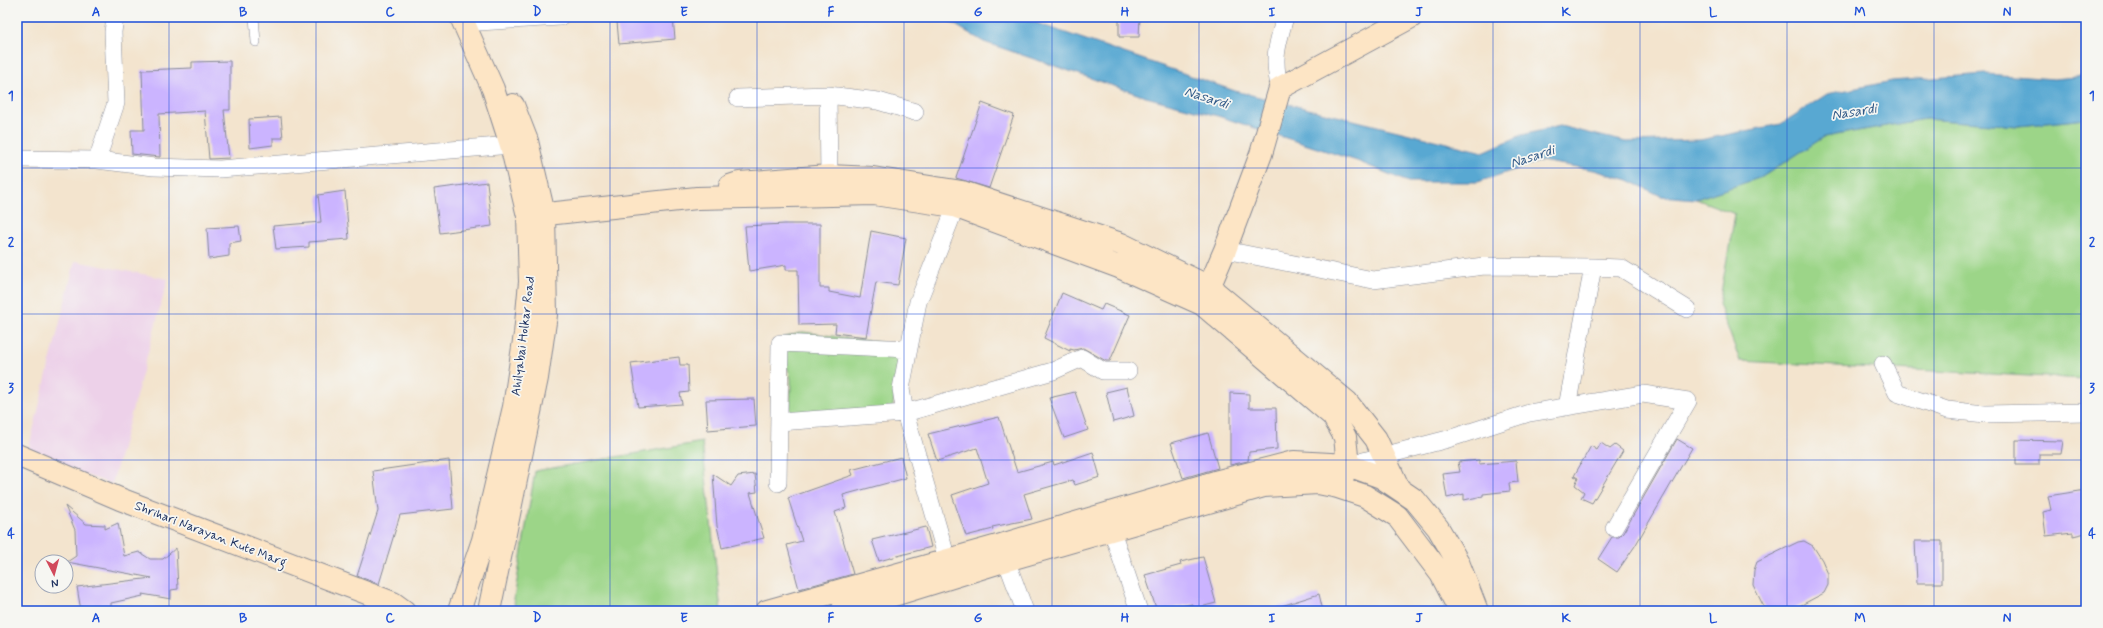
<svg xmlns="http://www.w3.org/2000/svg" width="2103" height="628" viewBox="0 0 2103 628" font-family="Mynerve,sans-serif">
<rect width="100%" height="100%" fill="#f6f6f2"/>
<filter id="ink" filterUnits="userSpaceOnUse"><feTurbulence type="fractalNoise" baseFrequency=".025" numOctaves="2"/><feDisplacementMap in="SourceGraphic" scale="8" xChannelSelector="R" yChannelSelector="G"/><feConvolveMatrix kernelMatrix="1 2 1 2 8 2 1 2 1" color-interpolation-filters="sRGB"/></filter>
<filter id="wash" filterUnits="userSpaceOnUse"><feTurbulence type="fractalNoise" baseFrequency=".012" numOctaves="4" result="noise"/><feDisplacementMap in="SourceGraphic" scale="16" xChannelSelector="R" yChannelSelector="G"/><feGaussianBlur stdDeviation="0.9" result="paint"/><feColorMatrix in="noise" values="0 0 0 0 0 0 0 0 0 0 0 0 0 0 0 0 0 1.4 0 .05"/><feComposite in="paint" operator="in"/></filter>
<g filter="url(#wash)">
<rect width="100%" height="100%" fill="#f3e4ce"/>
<path fill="#edd1e9" d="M75 261 168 279 112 484 27 455Z"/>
<path fill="#9cd588" stroke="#5c8273" d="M1925 119 2018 126 2086 119V379L1740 361 1719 304 1735 214 1696 199 1762 177 1824 137Z
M803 332 883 343 901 360 892 411 790 417 791 379 779 339Z
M702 442 721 611H515L514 599 535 471Z"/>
<path fill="#58a8d2" stroke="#3a6c98" d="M942 17H1019L1235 91 1483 152 1522 135 1560 126 1626 142 1700 140 1781 124 1827 94 1892 81 1986 74 2054 79 2086 76V119L2018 126 1925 119 1824 137 1762 177 1696 199 1661 196 1628 180 1594 170 1541 161 1478 182H1408L1357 161 1218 116 1146 97 984 42Z"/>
<g id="blocks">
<path fill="#cbb4ff" d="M673 17 675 39 619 44 617 22Z
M1119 17H1140L1139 37H1119Z
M230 61V110H224L229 158 209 159 205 111 159 114 160 157 132 154 131 130H144L142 70 192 68V62Z
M982 103 1014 115 989 188 956 178Z
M281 117 283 138H273V145L250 148 249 119Z
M487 182 492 226 440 233 434 189Z
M345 191 349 239 309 242V247L276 249 273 226 321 222 318 195Z
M785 224H820V288H829V292L860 298 871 231 906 238 898 285 876 282 866 337 835 333 836 324 799 325 798 270H786V265L749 271 745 226Z
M239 226 241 241 229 243V256L209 259 207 228Z
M1062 293 1101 310 1104 304 1130 315 1110 361H1106L1083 348 1074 350 1070 349V351L1044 338Z
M679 357 680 365H688L689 392 680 393 682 404 638 407 631 363Z
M1127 387 1134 416 1113 422 1106 392Z
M1075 392 1088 430 1064 438 1049 398Z
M1230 393 1249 394V408H1276L1277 449 1249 452 1248 461 1230 465Z
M754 399 756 426 708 430 706 400Z
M999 417 1017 472 1053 462 1054 465 1093 452 1100 477 1075 485 1073 480 1024 494 1032 519 992 527 993 529 966 536 952 495 988 483 977 448 937 461 928 434Z
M1208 433 1218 468 1183 478 1171 443Z
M1677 439 1692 448 1635 546 1617 572 1598 559 1612 537H1619L1623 533Z
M2016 440 2063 441 2061 454H2039V465H2016Z
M1601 443 1610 449 1615 445 1623 451 1592 503 1581 498 1584 492 1575 485 1578 478 1574 476 1591 446 1597 450Z
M901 457 906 478 843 495 846 508 835 512 853 574 799 589 787 545 802 541 788 498 853 475 851 470Z
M449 460 453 509 400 515 379 584 357 576 378 511 373 471Z
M1479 460V464L1516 461 1518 482 1509 483 1510 491 1483 494V496L1464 500V494L1447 498 1443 474 1460 472 1458 462Z
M713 474 731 486 738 476 755 474 757 492 750 493 764 538 722 548 717 526Z
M2086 490V533L2073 536V533L2046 536 2043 512 2051 510 2048 496Z
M65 506 86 524 105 525V529L118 523 124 556 139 552 150 559H163L176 548 178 589 171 590V599L142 594 143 596 111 603V610H84L80 605 77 587 152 578 67 562 76 556 75 530Z
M926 527 931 547 879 561 872 540Z
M1804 541 1813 546 1822 560 1828 574V585L1824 593 1790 611H1771L1764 607 1753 585 1754 570 1757 562 1798 542Z
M1915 541H1942V583H1917Z
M1203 557 1216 603 1193 609 1192 604 1157 611 1145 575 1181 565 1180 562Z
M1319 594 1323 611H1276L1275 608Z"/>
</g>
</g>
<g filter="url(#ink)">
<use href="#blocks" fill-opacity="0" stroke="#878a96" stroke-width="1"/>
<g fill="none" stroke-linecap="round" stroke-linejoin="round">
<defs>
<path id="lane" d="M254 17 256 42"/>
<path id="street" d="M479 22 560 17
M1280 88C1272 60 1277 45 1285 17
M828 95 878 101 915 112
M738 98 828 95 829 176
M17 159 97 160 116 103 113 32 115 17
M97 160 154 167 220 169 511 145 523 142
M1225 250 1373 280 1484 266 1593 267 1567 407
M1593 267 1621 268 1687 309
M1883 364 1897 393 1947 410 1985 414 2086 412
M779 422 905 413 1053 371 1082 358 1103 371H1128
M1348 465 1448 439 1529 413 1643 394 1688 401 1614 528
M778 483 780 343 909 349
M1112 531 1139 611
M1002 549 1025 611
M947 559 905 413 901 389 918 302 960 196"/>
<path id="secondary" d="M730 186 739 183 829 176 873 178 962 192 1121 244 1209 287 1347 402 1376 439 1399 489
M528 216 697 198 874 194 954 206 1119 267 1202 304 1333 416 1345 437 1348 465 1338 487
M1204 299 1225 250 1261 154 1280 88 1411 17
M17 455 120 499 393 603 404 611
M459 611 483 540 514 407 525 334 530 282 528 216 511 145 493 89 461 17
M489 611 537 378 546 315 544 214 527 141 513 105
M767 611 1001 545 1215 482 1294 462 1348 465 1381 477 1415 500 1438 528 1458 562 1477 611
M842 611 1007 560 1264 486 1318 483 1338 487 1365 496 1397 516 1441 574 1460 611"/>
</defs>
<use href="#lane" stroke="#878a96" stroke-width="10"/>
<use href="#street" stroke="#878a96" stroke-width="18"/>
<use href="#secondary" stroke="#878a96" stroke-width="24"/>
<use href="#lane" stroke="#fff" stroke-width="9"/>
<use href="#street" stroke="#fff" stroke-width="17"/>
<use href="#secondary" stroke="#fde5c5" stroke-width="22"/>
</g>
</g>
<path fill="none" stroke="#1d4ed8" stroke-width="1" stroke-opacity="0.55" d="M169 17V611M316 17V611M463 17V611M610 17V611M757 17V611M904 17V611M1052 17V611M1199 17V611M1346 17V611M1493 17V611M1640 17V611M1787 17V611M1934 17V611M17 168H2086M17 314H2086M17 460H2086"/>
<g text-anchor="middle" stroke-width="3.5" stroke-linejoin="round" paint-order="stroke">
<g font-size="13" fill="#1b2f5e" stroke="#f6f6f2">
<text transform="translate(522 336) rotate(-83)" y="5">Ahilyabai Holkar Road</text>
<text transform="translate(211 533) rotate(21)" y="5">Shrihari Narayan Kute Marg</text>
</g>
<g font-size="14" font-style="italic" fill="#305987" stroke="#f6f6f2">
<text transform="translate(1207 97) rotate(18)" y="5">Nasardi</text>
<text transform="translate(1854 111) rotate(-9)" y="5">Nasardi</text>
<text transform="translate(1532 156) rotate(-18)" y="5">Nasardi</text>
</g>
</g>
<rect width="2103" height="628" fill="none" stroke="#f6f6f2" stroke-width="44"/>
<g transform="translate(54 574) rotate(174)"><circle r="19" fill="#f6f6f2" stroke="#9ea6b7"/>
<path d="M0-3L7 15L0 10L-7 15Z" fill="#d1495b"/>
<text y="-6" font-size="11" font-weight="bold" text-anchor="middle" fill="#1b2f5e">N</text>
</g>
<rect x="22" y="22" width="2059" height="584" fill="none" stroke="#1d4ed8" stroke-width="1.5"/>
<g font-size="13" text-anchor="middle" font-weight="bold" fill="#1d4ed8">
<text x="96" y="16">A</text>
<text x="243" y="16">B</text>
<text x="390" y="16">C</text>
<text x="537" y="16">D</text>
<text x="684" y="16">E</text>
<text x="831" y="16">F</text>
<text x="978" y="16">G</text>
<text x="1125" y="16">H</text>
<text x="1272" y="16">I</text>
<text x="1419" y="16">J</text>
<text x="1566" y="16">K</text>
<text x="1713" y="16">L</text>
<text x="1860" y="16">M</text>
<text x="2007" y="16">N</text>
<text x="11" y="100">1</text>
<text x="2092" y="100">1</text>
<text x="11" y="246">2</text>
<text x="2092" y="246">2</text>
<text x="11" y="392">3</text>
<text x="2092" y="392">3</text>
<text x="11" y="538">4</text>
<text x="2092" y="538">4</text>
<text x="96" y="622">A</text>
<text x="243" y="622">B</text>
<text x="390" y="622">C</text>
<text x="537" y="622">D</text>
<text x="684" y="622">E</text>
<text x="831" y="622">F</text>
<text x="978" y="622">G</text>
<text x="1125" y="622">H</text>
<text x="1272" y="622">I</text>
<text x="1419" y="622">J</text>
<text x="1566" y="622">K</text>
<text x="1713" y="622">L</text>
<text x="1860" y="622">M</text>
<text x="2007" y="622">N</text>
</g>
</svg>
